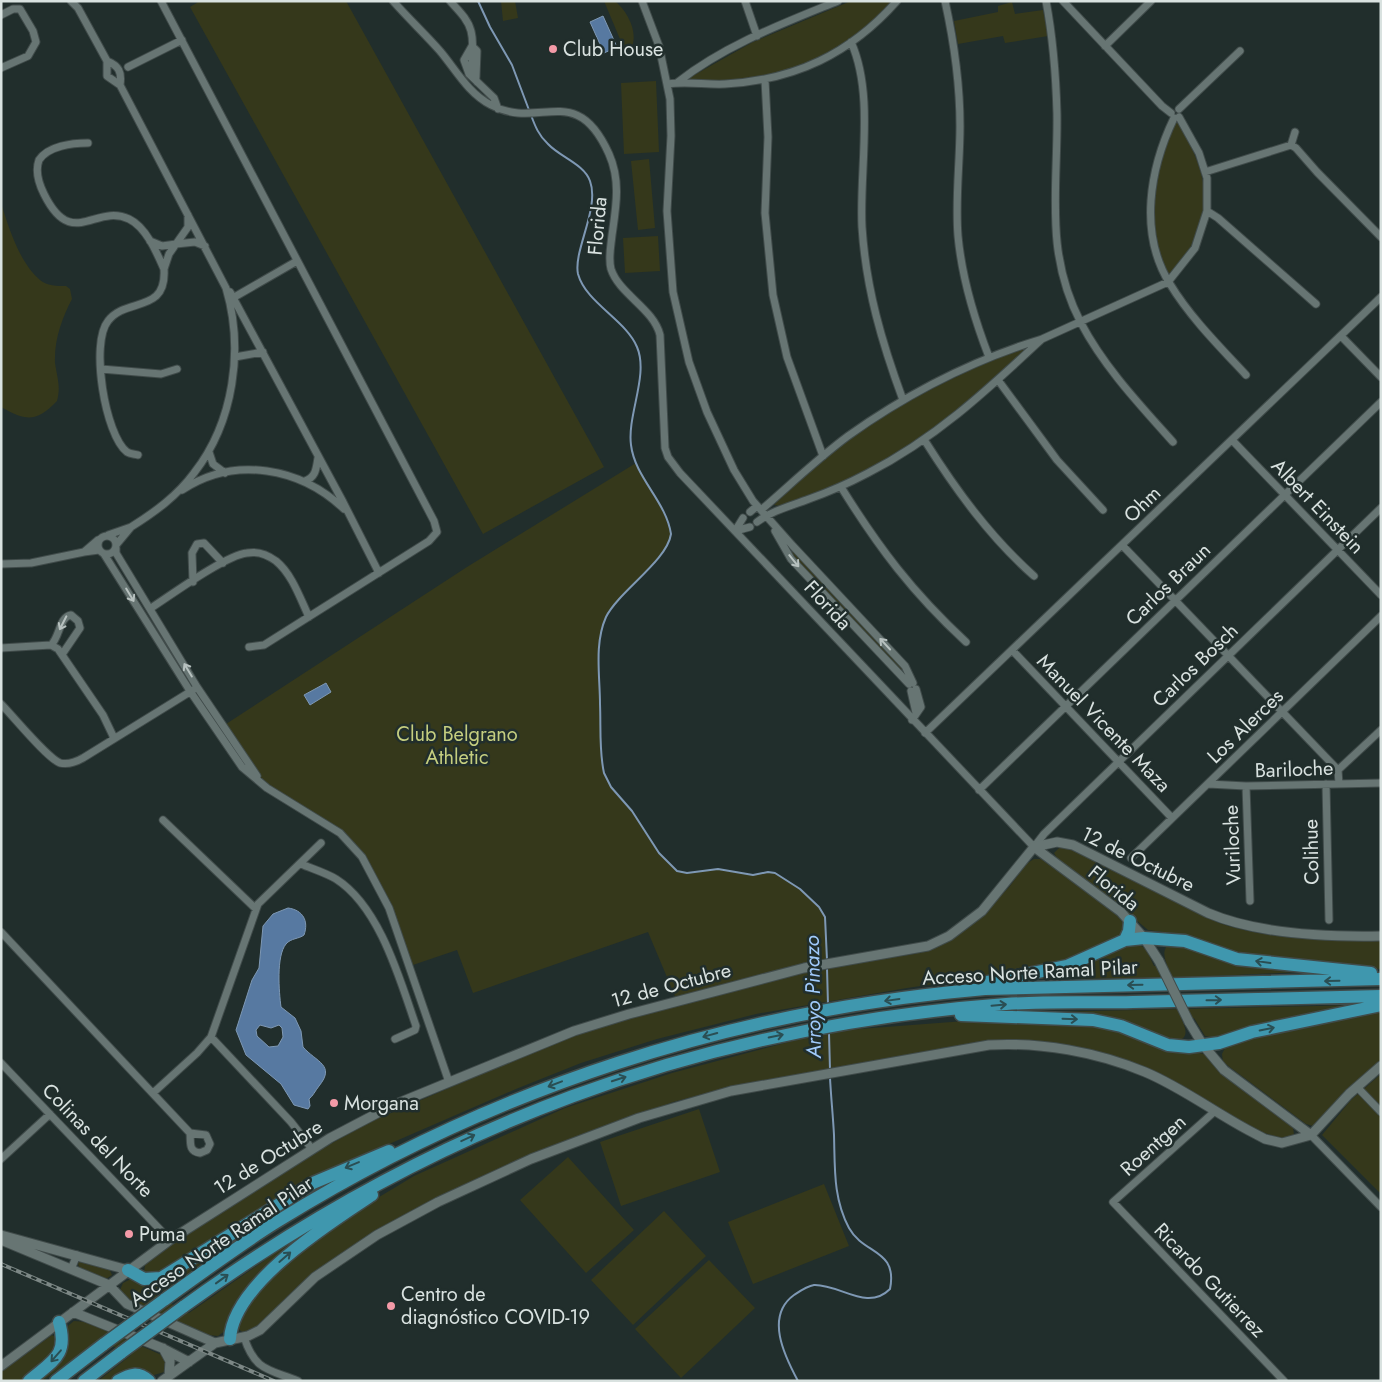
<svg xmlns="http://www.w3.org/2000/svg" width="1382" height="1382" viewBox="0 0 1382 1382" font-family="Jost,sans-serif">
<rect width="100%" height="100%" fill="#212e2c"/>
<path fill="#35381b" d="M200 1H346L604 467 483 534 190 7Z
M501 1H515L518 18 503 21Z
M604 1H615C628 12 639 33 631 49L625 51Z
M851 1H893C861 39 814 66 766 77 741 83 714 80 689 81V78L753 42Z
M1012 2 1015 14 1043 10 1048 36 1005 43 1003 36 958 44 954 21 998 12V6Z
M656 81 659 152 624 154 621 83Z
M1177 119C1211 181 1219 217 1171 274L1165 272C1148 222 1149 164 1177 119Z
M649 159 655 228 638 230 631 161Z
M1 203C9 228 19 262 40 280 47 286 57 286 66 286L70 289 72 299C62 318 54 340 55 363 57 377 61 386 57 401 36 423 26 421 1 407Z
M658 236 660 271 625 273 623 238Z
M1025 348H1028L968 405 893 458 823 492 780 506 774 505C835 437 939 379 1025 348Z
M636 463 662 507 671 534C667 561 619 591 606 617 594 644 600 676 600 704 601 727 599 751 604 773L611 787 632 811 659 853 677 871 687 873 718 869 753 875 768 872 775 873 800 889 819 907 825 917 827 964 677 1001 648 932 473 993 457 950 410 966 389 908 356 848 267 788 223 726 467 567Z
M792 550 906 669V673L902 672 797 561 790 552Z
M1061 846 1067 847 1219 923C1270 940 1327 941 1381 939V969L1334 967 1247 957 1178 934 1148 930 1110 898 1058 860 1054 853Z
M1034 859H1041L1115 913 1125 925 1121 937 1078 958 995 975 907 988 756 1014 657 1039 581 1063 516 1089 343 1164 157 1275 144 1273 145 1265 148 1261 190 1231 316 1152 370 1122 551 1044 618 1021 806 971 914 954 936 947 954 937 982 916 1010 886 1026 864Z
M1170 943 1299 972 1174 978 1014 979 1127 944C1147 944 1146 949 1154 966L1167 965C1164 957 1162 949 1170 943Z
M1360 1005 1217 1038 1205 1036 1194 1018H1181C1185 1027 1190 1037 1178 1041L1048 1014 1047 1012Z
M1381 1010V1061L1338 1099 1322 1120 1313 1126 1306 1124 1223 1062 1222 1054 1225 1048 1257 1034Z
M978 1020 1103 1026 1189 1052 1199 1053 1204 1054 1231 1081 1293 1127 1294 1135 1284 1139 1255 1130 1151 1070 1106 1054 976 1043 786 1077 723 1089 673 1102 532 1155 362 1241 314 1273 255 1329 244 1333 238 1329 240 1314 281 1265 346 1217 414 1176 565 1108 672 1073 800 1039 846 1030Z
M1381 1074V1194L1322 1135 1351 1100Z
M699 1109 720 1172 621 1206 600 1142Z
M568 1157 634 1230 586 1273 520 1200Z
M824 1184 849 1246 753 1284 728 1222Z
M664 1211 706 1256 633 1325 591 1280Z
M333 1217 287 1251 226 1330 218 1336 208 1335 128 1300 120 1290 123 1283 131 1279 150 1283 254 1227 156 1296 189 1313 275 1253Z
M709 1260 755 1308 681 1378 635 1329Z
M79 1261 109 1268 112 1275 106 1279 80 1269 78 1264Z
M74 1321 86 1322 164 1356 166 1360 164 1372 154 1375 98 1381 131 1355 100 1340 42 1381H33L69 1325Z
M52 1335 58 1338 60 1348 23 1381H1V1372Z"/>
<path fill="#5779a1" stroke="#7e98b4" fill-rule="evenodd" d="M603 16 617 47 604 53 590 22Z
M326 683 331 692 310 705 304 695Z
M288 908C303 910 309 921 304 935 299 939 291 938 286 944 276 956 279 992 281 1007L295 1018 301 1031 303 1047C316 1062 336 1065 319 1086 315 1091 313 1096 309 1099L310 1106 308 1109 294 1105 281 1084 246 1055 236 1030 252 980 259 968 263 926 273 914ZM260 1025 271 1028 279 1025 282 1028 283 1037 278 1046 269 1047 257 1036 256 1030Z"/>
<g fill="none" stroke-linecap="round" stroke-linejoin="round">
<path stroke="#7e98b4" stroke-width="2" d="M478 1 490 27 512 65 529 110
M531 115C535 126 539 136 548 144 560 157 584 164 590 181 600 208 573 251 578 274 586 303 626 320 637 347 649 375 627 415 631 445 635 478 666 501 671 534 667 561 619 591 606 617 594 644 600 676 600 704 601 727 599 751 604 773L611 787 632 811 659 853 677 871 687 873 718 869 753 875 768 872 775 873 800 889 819 907 825 917 827 960
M827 968 828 1005
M829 1033 830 1070
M798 1381C784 1355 765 1316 794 1295 800 1291 807 1286 814 1285 840 1284 867 1312 890 1289 898 1249 864 1255 849 1228 833 1198 835 1168 834 1135 833 1116 831 1097 830 1078"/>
<defs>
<path id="minor" d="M71 1 78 8 107 61V76L120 85C122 72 119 66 107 61
M161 1 434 521 437 532 429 541 264 645 249 647
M393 1C408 18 425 34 440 51 456 70 468 93 491 105 540 131 576 80 609 154 621 181 616 207 612 235 611 246 608 258 611 269 619 294 654 309 660 335L665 448 668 457 680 473 1034 847 1044 834 1381 508
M450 1C458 10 468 19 471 31 476 50 467 62 477 82
M642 1 659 46 670 99 671 136 667 211 673 292 689 362 707 412 734 470 753 501 792 545 905 666 913 683
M745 1 757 36
M945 1C954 42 960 84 960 126 960 163 955 199 958 236 962 279 974 318 989 357
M1046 1C1053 38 1056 77 1057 114 1058 189 1044 252 1081 323 1104 367 1140 405 1173 442
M1063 1 1162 106 1171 113
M1 15 13 9H20L33 31 36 42 28 56 1 68
M851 42C875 95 859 170 862 227 866 289 882 343 903 400
M472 46 464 60 469 74 494 98 498 109
M472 46 477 51 476 77
M1105 46 1151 1
M128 67 182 40
M765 80 768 137 765 213 773 295 787 357 823 456
M678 82C725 45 784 23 838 1
M668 84C687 81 706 85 725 84 795 80 850 54 897 1
M120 85 226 288C244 349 234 422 194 473 177 496 155 512 131 527
M1179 109 1240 51
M1174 118C1150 168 1138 233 1170 284 1190 317 1219 346 1246 375
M88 143C72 143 48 146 39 160 35 171 39 184 44 194 72 251 95 203 129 219 146 227 157 253 164 269L169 254 176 244 162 246 150 241
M1291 145 1295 132
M1205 172 1291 145 1296 148 1317 172 1381 237
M1207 211 1218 218 1316 304
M188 215V227L176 244 195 242 205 246
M230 292 343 502 379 573
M231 299 297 261
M1341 336 1381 377
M1042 339 1168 282 1195 248 1207 211V178L1199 153 1179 117
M235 357 263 352
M101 369 161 374 177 369
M998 380 1057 460 1103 510
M1232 440 1381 595
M925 441C956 490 990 537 1034 576
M209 452 213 464 225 473
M138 455C134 454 130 454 127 452 105 435 90 343 108 321 126 297 167 314 164 269
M305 481C316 477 316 469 318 458
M841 487C879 548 912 592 966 642
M182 490C235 455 301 468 344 509
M750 512 757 506
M757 522C773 510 791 506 809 499 829 492 849 483 868 473 936 438 986 391 1042 339 973 360 907 394 848 436 817 459 790 485 761 510
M735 531 750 527
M735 531 743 518
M775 531 791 559 909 684
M108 535 131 527 116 545
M98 545a9 9 0 1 1 18 0a9 9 0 1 1-18 0Z
M98 540 84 552 99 550
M1122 545 1338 770 1339 784
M116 548V553L197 687 257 776
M104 554 190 691 242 767 267 788 340 833 362 857 389 908 449 1082
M1 564 31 563 84 552
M193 582 192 553 197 544 204 543 223 563
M151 608C171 595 226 555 247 553 257 551 268 555 276 561 292 574 300 598 309 617
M51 645C60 637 59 617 71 615L78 621 80 628 63 653
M1 648 51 645 58 649 103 715 114 738
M1012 650 1172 818
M911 691 916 713
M1 704C13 716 47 758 60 763 68 765 76 762 83 758L193 690
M912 720 921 707 916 689
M925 733 1381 297
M1338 770 1381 730
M1208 784 1246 786 1381 783
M1326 784 1329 920
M1246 786 1250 901
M979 790 1381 402
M163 820 256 909
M1131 858 1381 616
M301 864C313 869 326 873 336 879 380 907 400 980 416 1026L415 1030 395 1039
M1 932 190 1133
M211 1037 291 1122 312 1149
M1 1063 170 1240
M1357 1087 1381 1112
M153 1093 197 1053 211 1037 258 904 321 843
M1214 1112 1113 1202 1284 1381
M190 1133 206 1135 210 1144 207 1150 200 1153C188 1151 191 1143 190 1133Z
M1311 1135 1381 1207
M1 1159 50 1114
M71 1269 77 1255
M244 1337C255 1371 268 1369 298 1381"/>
<path id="tertiary" d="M1034 847 1121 912 1144 938 1159 961
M1189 1022 1203 1045 1224 1070 1311 1135
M1 1235 128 1270
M1 1240 109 1285 127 1304 215 1343
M73 1312 162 1348 189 1362
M163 1348 170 1361 169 1376
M1 1366 170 1240 330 1138 391 1106 574 1031 629 1014 804 968 928 946 949 936 982 911 1034 847 1057 842 1073 845 1208 913C1257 934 1328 937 1381 936
M162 1381 215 1343 248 1336 260 1330 315 1277 377 1235 438 1202 531 1159 639 1118 731 1091 989 1045C1041 1042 1097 1052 1145 1072 1181 1087 1214 1112 1248 1130L1265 1139 1282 1143 1311 1135 1349 1094 1381 1066"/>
<path id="motorway" d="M1125 940 1129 931 1130 921
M983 983 1067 966 1125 940 1144 938 1185 941 1237 959 1371 973
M961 1015 1093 1020 1121 1026 1168 1045 1189 1047 1219 1043 1252 1032 1381 1005
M128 1270 144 1279 161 1278 313 1183 389 1151
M164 1300C202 1273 239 1245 278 1221 492 1088 734 1010 985 989L1381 979
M183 1307C433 1126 697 1027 1006 1004 1048 1001 1091 1003 1133 1002 1216 1000 1298 998 1381 996
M230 1339C233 1283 330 1223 372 1195
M29 1381C52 1361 69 1356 59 1322
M56 1381 104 1344
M84 1381 122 1352
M118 1381C130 1374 138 1371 149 1381"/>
</defs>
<use href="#minor" stroke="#404b4a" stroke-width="9"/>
<use href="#tertiary" stroke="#404b4a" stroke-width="11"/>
<use href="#motorway" stroke="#404b4a" stroke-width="15"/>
<use href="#minor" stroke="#677573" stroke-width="7"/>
<use href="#tertiary" stroke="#677573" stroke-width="9"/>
<use href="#motorway" stroke="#3f97ae" stroke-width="12"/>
<defs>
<path id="rail" d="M1 1264 274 1381"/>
</defs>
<use href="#rail" stroke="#7c8785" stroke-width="4"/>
<use href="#rail" stroke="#212e2c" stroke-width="2" stroke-dasharray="5.5" stroke-linecap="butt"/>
<defs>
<path id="tertiary-bridge" d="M1159 961 1189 1022"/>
<path id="motorway-bridge" d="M104 1344 164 1300
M122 1352 183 1307"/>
</defs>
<use href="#tertiary-bridge" stroke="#404b4a" stroke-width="11" stroke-linecap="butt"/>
<use href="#motorway-bridge" stroke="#404b4a" stroke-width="15" stroke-linecap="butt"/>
<use href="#tertiary-bridge" stroke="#677573" stroke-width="9"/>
<use href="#motorway-bridge" stroke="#3f97ae" stroke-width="12"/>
</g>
<defs><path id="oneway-shaft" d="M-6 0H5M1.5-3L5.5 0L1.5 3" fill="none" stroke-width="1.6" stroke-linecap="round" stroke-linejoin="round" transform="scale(1.25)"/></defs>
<g stroke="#b7c1bf">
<use href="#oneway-shaft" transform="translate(794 561) rotate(51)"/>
<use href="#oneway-shaft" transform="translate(130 595) rotate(59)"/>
<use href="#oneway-shaft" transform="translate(63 623) rotate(117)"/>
<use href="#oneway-shaft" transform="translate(885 644) rotate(-133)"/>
<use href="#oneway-shaft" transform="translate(188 670) rotate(-121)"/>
</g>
<g stroke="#2a4e53">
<use href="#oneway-shaft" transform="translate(1263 962) rotate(-172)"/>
<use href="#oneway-shaft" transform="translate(1332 981) rotate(179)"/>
<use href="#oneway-shaft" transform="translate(1135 985) rotate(179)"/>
<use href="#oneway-shaft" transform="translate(892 1000) rotate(172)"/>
<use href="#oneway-shaft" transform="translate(1214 1000) rotate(-1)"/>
<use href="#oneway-shaft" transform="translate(999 1005) rotate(-5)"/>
<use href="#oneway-shaft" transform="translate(1070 1019) rotate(2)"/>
<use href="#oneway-shaft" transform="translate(1267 1029) rotate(-12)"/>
<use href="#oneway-shaft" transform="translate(710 1035) rotate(165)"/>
<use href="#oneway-shaft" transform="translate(776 1036) rotate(-12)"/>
<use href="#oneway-shaft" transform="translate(619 1079) rotate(-18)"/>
<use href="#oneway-shaft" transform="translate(555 1084) rotate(159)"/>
<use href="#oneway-shaft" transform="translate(468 1138) rotate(-25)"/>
<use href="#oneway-shaft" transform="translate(352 1165) rotate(157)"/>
<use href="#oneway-shaft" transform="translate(285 1257) rotate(-41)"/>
<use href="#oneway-shaft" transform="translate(222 1279) rotate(-36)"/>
<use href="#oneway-shaft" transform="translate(56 1356) rotate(131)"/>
</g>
<g fill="#f39aa7" stroke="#212e2c" stroke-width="2">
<circle cx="553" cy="49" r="5"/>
<circle cx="334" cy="1103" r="5"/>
<circle cx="129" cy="1234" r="5"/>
<circle cx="391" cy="1306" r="5"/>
</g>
<g text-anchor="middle" stroke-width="5" stroke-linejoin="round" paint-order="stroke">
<g font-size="20" fill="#d9e2e0" stroke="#212e2c" text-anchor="start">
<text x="563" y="56">Club House</text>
<text x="344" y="1110">Morgana</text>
<text x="139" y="1241">Puma</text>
<text x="401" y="1301">Centro de<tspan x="401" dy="23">diagnóstico COVID-19</tspan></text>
</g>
<g font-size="20" fill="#d9e2e0" stroke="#212e2c">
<text transform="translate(597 226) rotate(-85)" y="7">Florida</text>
<text transform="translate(1142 504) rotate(-44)" y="7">Ohm</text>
<text transform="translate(1318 506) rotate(46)" y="7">Albert Einstein</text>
<text transform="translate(1168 584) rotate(-44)" y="7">Carlos Braun</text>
<text transform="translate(828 605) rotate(47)" y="7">Florida</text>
<text transform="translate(1195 665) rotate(-44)" y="7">Carlos Bosch</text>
<text transform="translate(1104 723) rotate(46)" y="7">Manuel Vicente Maza</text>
<text transform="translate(1245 726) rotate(-44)" y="7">Los Alerces</text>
<text transform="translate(1294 769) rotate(-2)" y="7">Bariloche</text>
<text transform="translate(1232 845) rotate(-92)" y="7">Vuriloche</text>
<text transform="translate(1311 852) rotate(-91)" y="7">Colihue</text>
<text transform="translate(1138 859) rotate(26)" y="7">12 de Octubre</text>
<text transform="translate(1114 888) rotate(39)" y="7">Florida</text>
<text transform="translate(1030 972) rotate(-3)" y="7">Acceso Norte Ramal Pilar</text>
<text transform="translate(671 985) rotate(-15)" y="7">12 de Octubre</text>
<text transform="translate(98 1140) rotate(46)" y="7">Colinas del Norte</text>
<text transform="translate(1153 1145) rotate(-42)" y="7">Roentgen</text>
<text transform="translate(268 1157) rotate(-32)" y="7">12 de Octubre</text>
<text transform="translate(221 1241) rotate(-34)" y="7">Acceso Norte Ramal Pilar</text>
<text transform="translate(1210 1280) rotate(46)" y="7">Ricardo Gutierrez</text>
</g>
<g font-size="20" fill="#c5ce7f" stroke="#212e2c">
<text x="457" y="741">Club Belgrano<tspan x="457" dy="23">Athletic</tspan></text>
</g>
<g font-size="21" font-style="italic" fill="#a0cafb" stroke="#212e2c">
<text transform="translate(813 997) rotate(-91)" y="7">Arroyo Pinazo</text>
</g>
</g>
<rect width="1382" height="1382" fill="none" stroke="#d9e2e0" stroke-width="5"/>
</svg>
